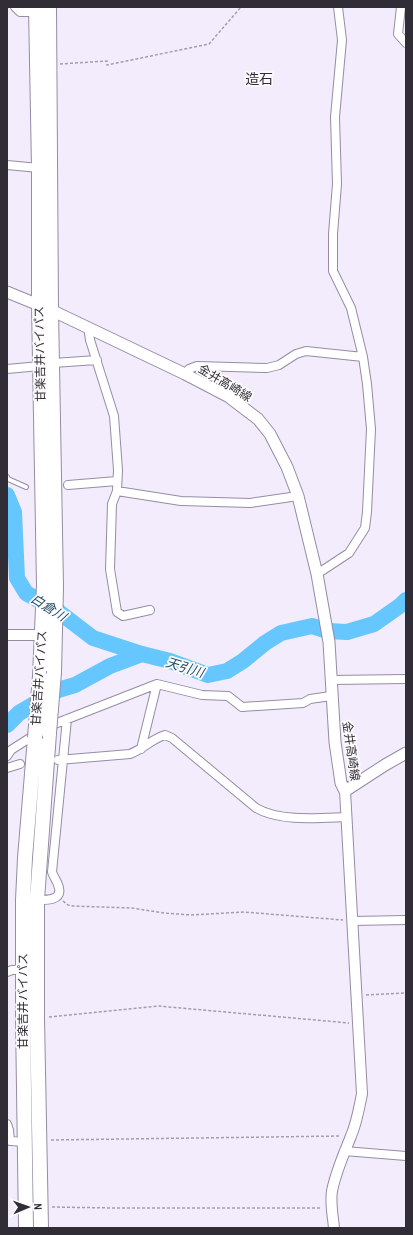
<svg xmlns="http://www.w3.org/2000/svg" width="413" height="1235" viewBox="0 0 413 1235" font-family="'Archivo Narrow','Noto Sans JP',sans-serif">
<rect width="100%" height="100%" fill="#f2ecfc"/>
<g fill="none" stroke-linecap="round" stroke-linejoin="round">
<path stroke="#66c6fe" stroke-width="16" d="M7 495 14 512 17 578 26 593 59 612 93 638 142 654 170 661 208 675 227 671 243 661 265 643 281 633 312 626 328 631 347 632 374 624 401 605 406 600
M7 725 19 713 58 690 75 685 110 666 142 654"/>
<defs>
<path id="service" d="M7 477 8 479 26 487"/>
<path id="minor" d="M15 7 20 12H36
M401 7 398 34 406 43
M7 165 39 168
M88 327 90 340 114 416 118 470 117 491 181 501 250 503 298 496
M53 363 97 360
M7 369 40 366
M185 374 189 369 197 366 267 368 279 365 296 354 306 351 363 357 351 308 333 271V234L337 184 335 117 342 40 338 7
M68 485 117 481
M117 491 112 504 110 569 117 612 123 616 150 610
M317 574 349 553 365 528 367 512 371 429 367 384 363 357
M331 680 406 679
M47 727 157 684 202 695 228 696 242 707 303 703 310 699 331 696
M141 749 157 684
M7 756 11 750 36 734
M58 760 130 754C143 749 152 739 165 735L172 738 256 808C280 822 319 818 347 817
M7 768 20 764
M37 900C45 900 62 901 59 888 58 882 54 878 52 872L67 719
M352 921 406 920
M7 972 12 970H23
M7 1124 9 1130 10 1141 25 1142
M344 1151 406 1156"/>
<path id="tertiary" d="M7 635H43
M334 1228C333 1216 330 1203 332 1191 336 1171 344 1154 351 1136 357 1122 359 1108 362 1094L345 791"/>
<path id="secondary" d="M7 292 51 310 185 374 229 397 258 419 270 434 287 467 298 496 317 574 329 642 335 742 341 783 345 791 385 765 406 753"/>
<path id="trunk" d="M36 7 39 168V305L44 585 40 676
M49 7 51 310 56 587 54 672
M26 1228 23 1020V900L25 858 35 738
M41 1228 37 1018V900L49 733"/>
</defs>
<use href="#service" stroke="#968ca4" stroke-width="6"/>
<use href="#minor" stroke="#968ca4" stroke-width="10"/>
<use href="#tertiary" stroke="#968ca4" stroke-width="12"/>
<use href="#secondary" stroke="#968ca4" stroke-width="13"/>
<use href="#trunk" stroke="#968ca4" stroke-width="16"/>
<path stroke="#a39eac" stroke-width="1.5" stroke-dasharray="3 2" stroke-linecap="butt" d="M60 64 107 61V65L209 44 241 7
M63 901 68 905 73 906 132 908 164 913 191 915 244 912 343 920
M366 995 406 993
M49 1017 158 1006 349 1023
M51 1140 341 1136
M52 1207 113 1208H322"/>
<use href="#service" stroke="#fff" stroke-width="4"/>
<use href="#minor" stroke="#fff" stroke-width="8"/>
<use href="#tertiary" stroke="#fff" stroke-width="10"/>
<use href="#secondary" stroke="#fff" stroke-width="11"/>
<use href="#trunk" stroke="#fff" stroke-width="14"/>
<defs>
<path id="trunk-bridge" d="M49 733 54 672
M35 738 40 676"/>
</defs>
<use href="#trunk-bridge" stroke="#968ca4" stroke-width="16" stroke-linecap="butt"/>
<use href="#trunk-bridge" stroke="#fff" stroke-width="14"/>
</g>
<g text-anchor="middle" stroke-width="3.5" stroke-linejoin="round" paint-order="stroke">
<g font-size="12" fill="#312d37" stroke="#fcfcfc">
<text transform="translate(40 354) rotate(-91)" y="4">甘楽吉井バイパス</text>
<text transform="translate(225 383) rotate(31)" y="4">金井高崎線</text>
<text transform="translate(39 678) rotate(-86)" y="4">甘楽吉井バイパス</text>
<text transform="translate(351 751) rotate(82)" y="4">金井高崎線</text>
<text transform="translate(23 1001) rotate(-90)" y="4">甘楽吉井バイパス</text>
</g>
<g font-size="13" font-style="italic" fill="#244c64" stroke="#fcfcfc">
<text transform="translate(49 607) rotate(32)" y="5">白倉川</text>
<text transform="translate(185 667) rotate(17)" y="5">天引川</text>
</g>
<g font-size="14" fill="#32293e" stroke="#fcfcfc">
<text x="259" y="84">造石</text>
</g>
</g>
<rect width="413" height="1235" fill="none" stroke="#312d37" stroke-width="16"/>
<g transform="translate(28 1207) rotate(88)" stroke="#fcfcfc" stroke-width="3" paint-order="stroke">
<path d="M0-3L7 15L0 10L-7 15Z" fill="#312d37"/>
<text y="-6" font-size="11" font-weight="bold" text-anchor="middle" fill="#312d37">N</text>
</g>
</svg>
